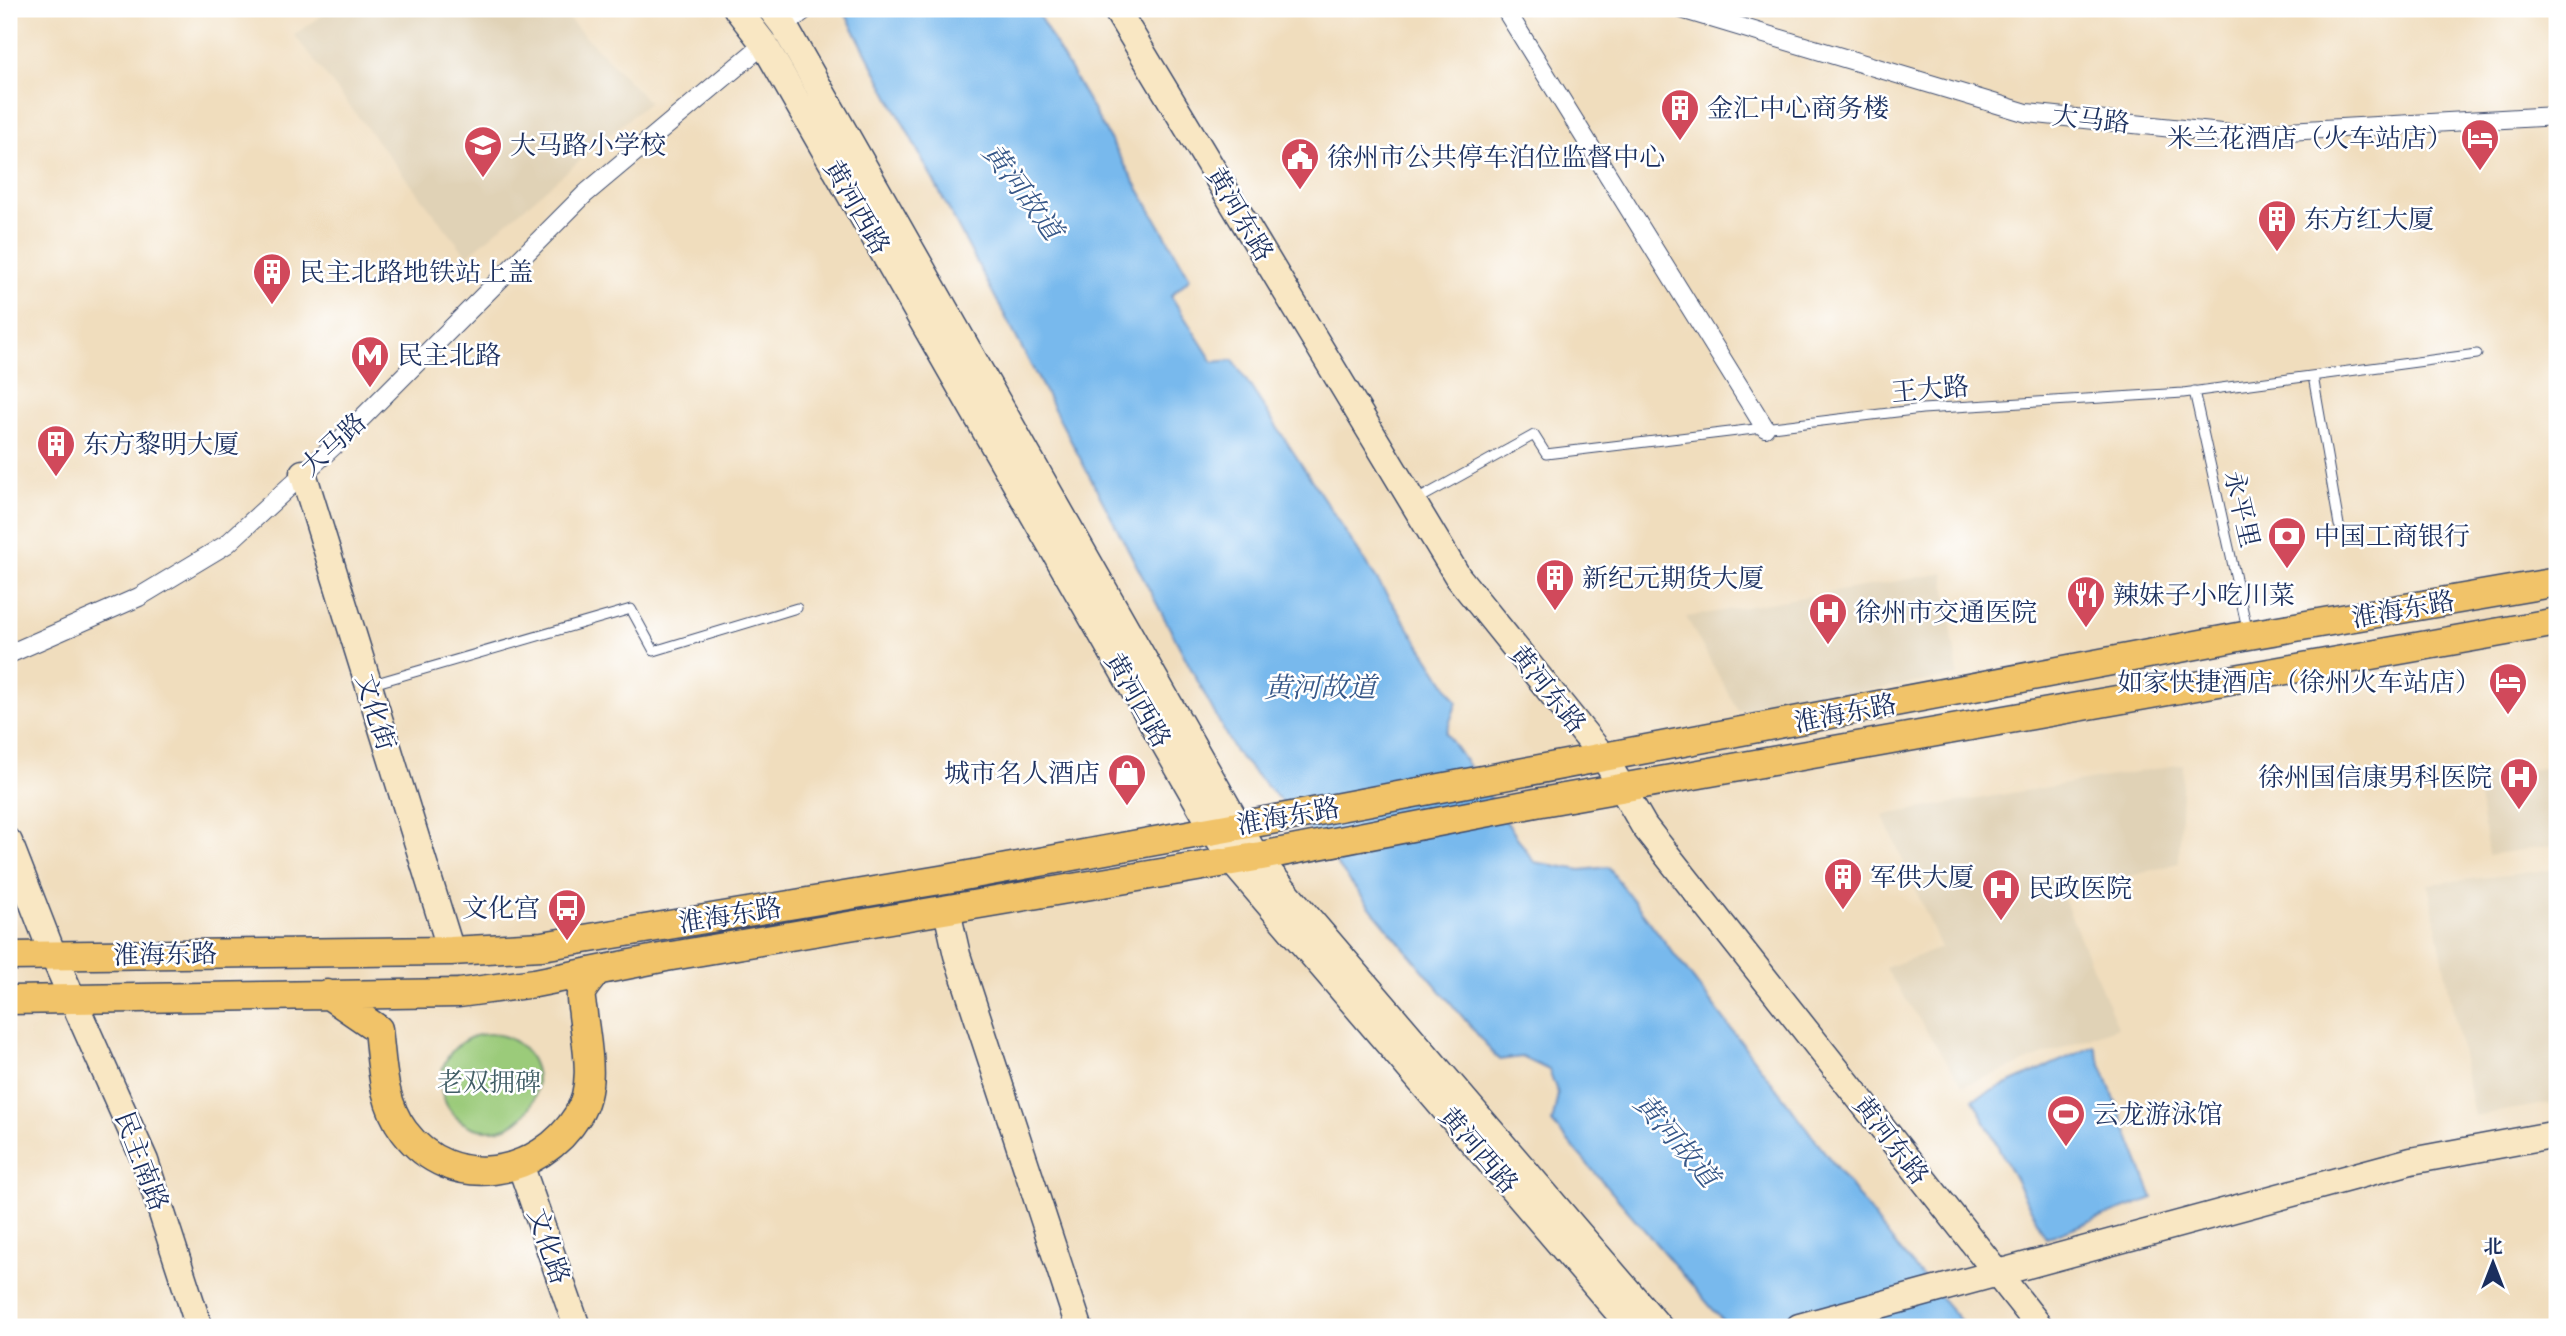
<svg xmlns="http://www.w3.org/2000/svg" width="2566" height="1336" viewBox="0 0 2566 1336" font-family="'EB Garamond','Noto Serif SC',serif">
<rect width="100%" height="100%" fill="#fff"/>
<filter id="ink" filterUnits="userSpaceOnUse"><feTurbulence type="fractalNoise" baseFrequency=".0143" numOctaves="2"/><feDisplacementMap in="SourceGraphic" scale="14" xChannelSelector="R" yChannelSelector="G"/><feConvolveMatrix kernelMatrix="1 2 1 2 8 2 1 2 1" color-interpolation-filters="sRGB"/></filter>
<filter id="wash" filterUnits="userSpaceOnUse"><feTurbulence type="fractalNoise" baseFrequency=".00686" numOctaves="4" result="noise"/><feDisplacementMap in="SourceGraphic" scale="28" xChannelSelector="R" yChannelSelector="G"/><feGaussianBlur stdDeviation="1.57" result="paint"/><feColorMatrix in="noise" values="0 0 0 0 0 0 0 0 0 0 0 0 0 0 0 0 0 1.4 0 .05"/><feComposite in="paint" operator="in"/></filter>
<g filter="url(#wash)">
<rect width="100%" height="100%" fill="#f0ddbd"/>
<path fill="#e0d2b6" d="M331 9H559L649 102 467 256 294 35Z
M1944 573 1958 676 1738 711 1686 617Z
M2183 764 2179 863 2062 895 2118 1027 1963 1086 1885 968 1941 948 1883 815Z
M2557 766V850L2556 845 2488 855 2476 777Z
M2557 869V1102L2474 1116 2428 884Z"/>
<path fill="#9bcb7a" stroke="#5b7d6c" stroke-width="2" d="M441 1082a48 48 0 1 1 96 0a48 48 0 1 1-96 0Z"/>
<path fill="#78b9ed" stroke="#4a74a6" stroke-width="2" d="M843 9H1035L1190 278 1171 296 1213 362 1233 360 1457 702 1446 733 1534 862 1581 870 1608 867 1893 1242 1966 1327H1728L1552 1123 1558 1094 1549 1070 1522 1057 1499 1060 1373 911 1322 845 1235 752Z
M2094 1046 2153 1198 2046 1238 1973 1099Z"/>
</g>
<g filter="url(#ink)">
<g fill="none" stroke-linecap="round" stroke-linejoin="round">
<defs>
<path id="lane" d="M2313 376 2339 525
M2194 391 2248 633
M1415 501 1534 435 1546 454 1922 409 2183 393 2477 354
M373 684 631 609 654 651 797 608"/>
<path id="street" d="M1505 9 1765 428
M1681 9 2027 113 2231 134 2557 116
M794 18 806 9
M9 654 139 597 227 544 338 442 585 194 764 44"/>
<path id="secondary" d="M737 9 764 44 1231 860 1631 1327
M771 9 784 26 1256 857 1659 1327
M1116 9 1458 577 1605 759 1644 826 2040 1327
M303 473 451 951
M9 842 53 955 145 1161 199 1327
M947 911 957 955 1079 1327
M520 1164 577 1327
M1799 1327 2411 1161 2557 1134"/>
<path id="primary" d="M9 956 451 951 542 946 952 878 1276 819 2249 635 2557 582
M327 994 378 1029C382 1063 382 1102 404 1131 451 1194 540 1177 578 1115 596 1086 587 1047 583 1015 583 1010 580 1000 581 994 583 987 592 978 596 972
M9 1000 459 993 535 983 666 957 1256 857 1536 803 2557 622"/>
</defs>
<use href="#lane" stroke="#3b496c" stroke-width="11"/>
<use href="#street" stroke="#3b496c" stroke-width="20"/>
<use href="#secondary" stroke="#3b496c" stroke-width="29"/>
<use href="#primary" stroke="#3b496c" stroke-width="31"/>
<use href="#lane" stroke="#fff" stroke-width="9"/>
<use href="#street" stroke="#fff" stroke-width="18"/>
<use href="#secondary" stroke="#f9e7c3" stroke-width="26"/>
<use href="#primary" stroke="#f1c369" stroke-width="28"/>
</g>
</g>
<defs>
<symbol id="building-pin" viewBox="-11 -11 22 30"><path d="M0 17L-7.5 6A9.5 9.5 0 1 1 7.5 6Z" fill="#d1495b" stroke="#fff"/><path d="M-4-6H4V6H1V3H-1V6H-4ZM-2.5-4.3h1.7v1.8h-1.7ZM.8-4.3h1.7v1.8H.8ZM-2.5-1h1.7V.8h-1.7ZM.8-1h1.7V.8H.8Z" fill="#fff"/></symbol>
<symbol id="hotel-pin" viewBox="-11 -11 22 30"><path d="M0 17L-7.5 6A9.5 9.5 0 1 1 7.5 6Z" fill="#d1495b" stroke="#fff"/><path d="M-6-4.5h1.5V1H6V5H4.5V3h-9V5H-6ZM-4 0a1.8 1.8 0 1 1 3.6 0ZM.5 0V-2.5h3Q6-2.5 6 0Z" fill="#fff"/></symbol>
<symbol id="school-pin" viewBox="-11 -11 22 30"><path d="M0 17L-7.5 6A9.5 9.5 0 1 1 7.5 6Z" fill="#d1495b" stroke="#fff"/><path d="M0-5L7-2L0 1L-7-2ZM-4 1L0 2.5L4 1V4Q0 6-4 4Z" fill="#fff"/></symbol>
<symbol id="civic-pin" viewBox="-11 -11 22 30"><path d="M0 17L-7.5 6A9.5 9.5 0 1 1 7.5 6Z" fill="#d1495b" stroke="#fff"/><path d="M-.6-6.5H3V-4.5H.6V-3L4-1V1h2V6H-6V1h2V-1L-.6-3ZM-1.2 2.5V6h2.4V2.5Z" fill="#fff"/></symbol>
<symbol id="metro-pin" viewBox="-11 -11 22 30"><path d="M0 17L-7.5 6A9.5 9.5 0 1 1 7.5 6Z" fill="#d1495b" stroke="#fff"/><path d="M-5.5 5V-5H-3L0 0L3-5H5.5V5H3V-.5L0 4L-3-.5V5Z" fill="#fff"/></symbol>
<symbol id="bank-pin" viewBox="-11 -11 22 30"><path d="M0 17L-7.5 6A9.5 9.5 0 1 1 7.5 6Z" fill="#d1495b" stroke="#fff"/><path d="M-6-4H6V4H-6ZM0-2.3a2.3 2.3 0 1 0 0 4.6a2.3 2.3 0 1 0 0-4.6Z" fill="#fff"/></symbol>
<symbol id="restaurant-pin" viewBox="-11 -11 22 30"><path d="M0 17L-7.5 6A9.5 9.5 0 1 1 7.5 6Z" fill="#d1495b" stroke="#fff"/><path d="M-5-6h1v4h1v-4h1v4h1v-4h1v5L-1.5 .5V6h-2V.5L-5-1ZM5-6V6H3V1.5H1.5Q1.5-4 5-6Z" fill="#fff"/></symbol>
<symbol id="hospital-pin" viewBox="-11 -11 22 30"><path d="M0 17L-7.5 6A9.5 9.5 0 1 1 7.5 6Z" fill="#d1495b" stroke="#fff"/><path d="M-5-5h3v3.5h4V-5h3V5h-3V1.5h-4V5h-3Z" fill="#fff"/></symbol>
<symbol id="shop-pin" viewBox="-11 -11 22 30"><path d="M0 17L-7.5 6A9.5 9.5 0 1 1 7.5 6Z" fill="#d1495b" stroke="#fff"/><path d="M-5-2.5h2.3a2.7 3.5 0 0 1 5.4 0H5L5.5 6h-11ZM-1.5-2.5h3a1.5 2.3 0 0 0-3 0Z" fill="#fff"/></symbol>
<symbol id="bus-pin" viewBox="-11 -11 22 30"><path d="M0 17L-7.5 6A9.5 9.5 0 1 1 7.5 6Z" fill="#d1495b" stroke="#fff"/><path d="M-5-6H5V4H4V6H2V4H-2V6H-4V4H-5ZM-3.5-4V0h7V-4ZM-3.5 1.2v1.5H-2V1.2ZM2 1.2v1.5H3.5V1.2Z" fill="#fff"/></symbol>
<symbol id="stadium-pin" viewBox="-11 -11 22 30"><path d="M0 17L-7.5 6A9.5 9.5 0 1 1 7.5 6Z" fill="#d1495b" stroke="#fff"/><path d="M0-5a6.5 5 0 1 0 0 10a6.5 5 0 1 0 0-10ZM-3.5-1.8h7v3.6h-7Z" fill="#fff"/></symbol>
</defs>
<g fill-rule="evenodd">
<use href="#building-pin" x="1658" y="86" width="44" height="60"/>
<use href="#hotel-pin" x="2458" y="116" width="44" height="60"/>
<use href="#school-pin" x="461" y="123" width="44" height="60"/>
<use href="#civic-pin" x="1278" y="135" width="44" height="60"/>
<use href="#building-pin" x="2255" y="197" width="44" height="60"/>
<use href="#building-pin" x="250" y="250" width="44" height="60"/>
<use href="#metro-pin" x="348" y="333" width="44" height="60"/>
<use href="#building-pin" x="34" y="422" width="44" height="60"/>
<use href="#bank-pin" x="2265" y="514" width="44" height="60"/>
<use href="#building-pin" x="1533" y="556" width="44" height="60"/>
<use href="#restaurant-pin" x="2064" y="573" width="44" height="60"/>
<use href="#hospital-pin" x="1806" y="590" width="44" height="60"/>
<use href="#hotel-pin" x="2486" y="660" width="44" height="60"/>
<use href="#shop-pin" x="1105" y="751" width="44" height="60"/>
<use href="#hospital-pin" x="2497" y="755" width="44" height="60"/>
<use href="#building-pin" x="1821" y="855" width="44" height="60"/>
<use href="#hospital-pin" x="1979" y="866" width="44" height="60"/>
<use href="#bus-pin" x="545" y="886" width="44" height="60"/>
<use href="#stadium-pin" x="2044" y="1092" width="44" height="60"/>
</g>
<g text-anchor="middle" stroke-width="5" stroke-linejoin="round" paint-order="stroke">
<g font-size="26" fill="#1b2f5e" stroke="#fff" text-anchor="start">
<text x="1707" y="117">金汇中心商务楼</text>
<text x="2453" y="147" text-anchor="end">米兰花酒店（火车站店）</text>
<text x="510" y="154">大马路小学校</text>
<text x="1327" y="166">徐州市公共停车泊位监督中心</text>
<text x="2304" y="228">东方红大厦</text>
<text x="299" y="281">民主北路地铁站上盖</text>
<text x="397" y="364">民主北路</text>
<text x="83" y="453">东方黎明大厦</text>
<text x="2314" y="545">中国工商银行</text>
<text x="1582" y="587">新纪元期货大厦</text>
<text x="2113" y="604">辣妹子小吃川菜</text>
<text x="1855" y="621">徐州市交通医院</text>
<text x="2481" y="691" text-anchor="end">如家快捷酒店（徐州火车站店）</text>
<text x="1100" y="782" text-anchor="end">城市名人酒店</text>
<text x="2492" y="786" text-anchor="end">徐州国信康男科医院</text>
<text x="1870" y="886">军供大厦</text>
<text x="2028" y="897">民政医院</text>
<text x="540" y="917" text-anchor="end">文化宫</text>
<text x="2093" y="1123">云龙游泳馆</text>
</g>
<g font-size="26" fill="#1b2f5e" stroke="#fff">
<text transform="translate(2091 119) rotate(6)" y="9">大马路</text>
<text transform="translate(857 207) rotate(60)" y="9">黄河西路</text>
<text transform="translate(1240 214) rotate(59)" y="9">黄河东路</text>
<text transform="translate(1930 389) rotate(-5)" y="9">王大路</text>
<text transform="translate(333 444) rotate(-43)" y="9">大马路</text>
<text transform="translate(2242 509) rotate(77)" y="9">永平里</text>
<text transform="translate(2403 609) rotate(-10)" y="9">淮海东路</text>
<text transform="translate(1548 689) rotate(51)" y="9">黄河东路</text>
<text transform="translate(1138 700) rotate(60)" y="9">黄河西路</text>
<text transform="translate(376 712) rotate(73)" y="9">文化街</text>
<text transform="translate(1845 713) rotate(-11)" y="9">淮海东路</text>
<text transform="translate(1288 816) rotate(-10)" y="9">淮海东路</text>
<text transform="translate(730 915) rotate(-9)" y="9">淮海东路</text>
<text transform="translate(165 954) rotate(-1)" y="9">淮海东路</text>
<text transform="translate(1891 1140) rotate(52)" y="9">黄河东路</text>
<text transform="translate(1479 1150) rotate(49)" y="9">黄河西路</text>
<text transform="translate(142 1161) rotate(69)" y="9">民主南路</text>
<text transform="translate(549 1246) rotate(71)" y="9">文化路</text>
</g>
<g font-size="26" fill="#415e66" stroke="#fff">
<text x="489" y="1091">老双拥碑</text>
</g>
<g font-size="28" font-style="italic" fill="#375889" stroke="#fff">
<text transform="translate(1023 191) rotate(53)" y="10">黄河故道</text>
<text x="1320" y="697">黄河故道</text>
<text transform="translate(1677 1140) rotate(49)" y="10">黄河故道</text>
</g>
</g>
<rect width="2566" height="1336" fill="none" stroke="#fff" stroke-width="35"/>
<g transform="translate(2493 1263)" stroke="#ffffff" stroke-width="5" paint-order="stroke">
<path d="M0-5L12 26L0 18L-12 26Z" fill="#1b2f5e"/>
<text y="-10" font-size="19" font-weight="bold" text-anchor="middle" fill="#1b2f5e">北</text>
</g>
</svg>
